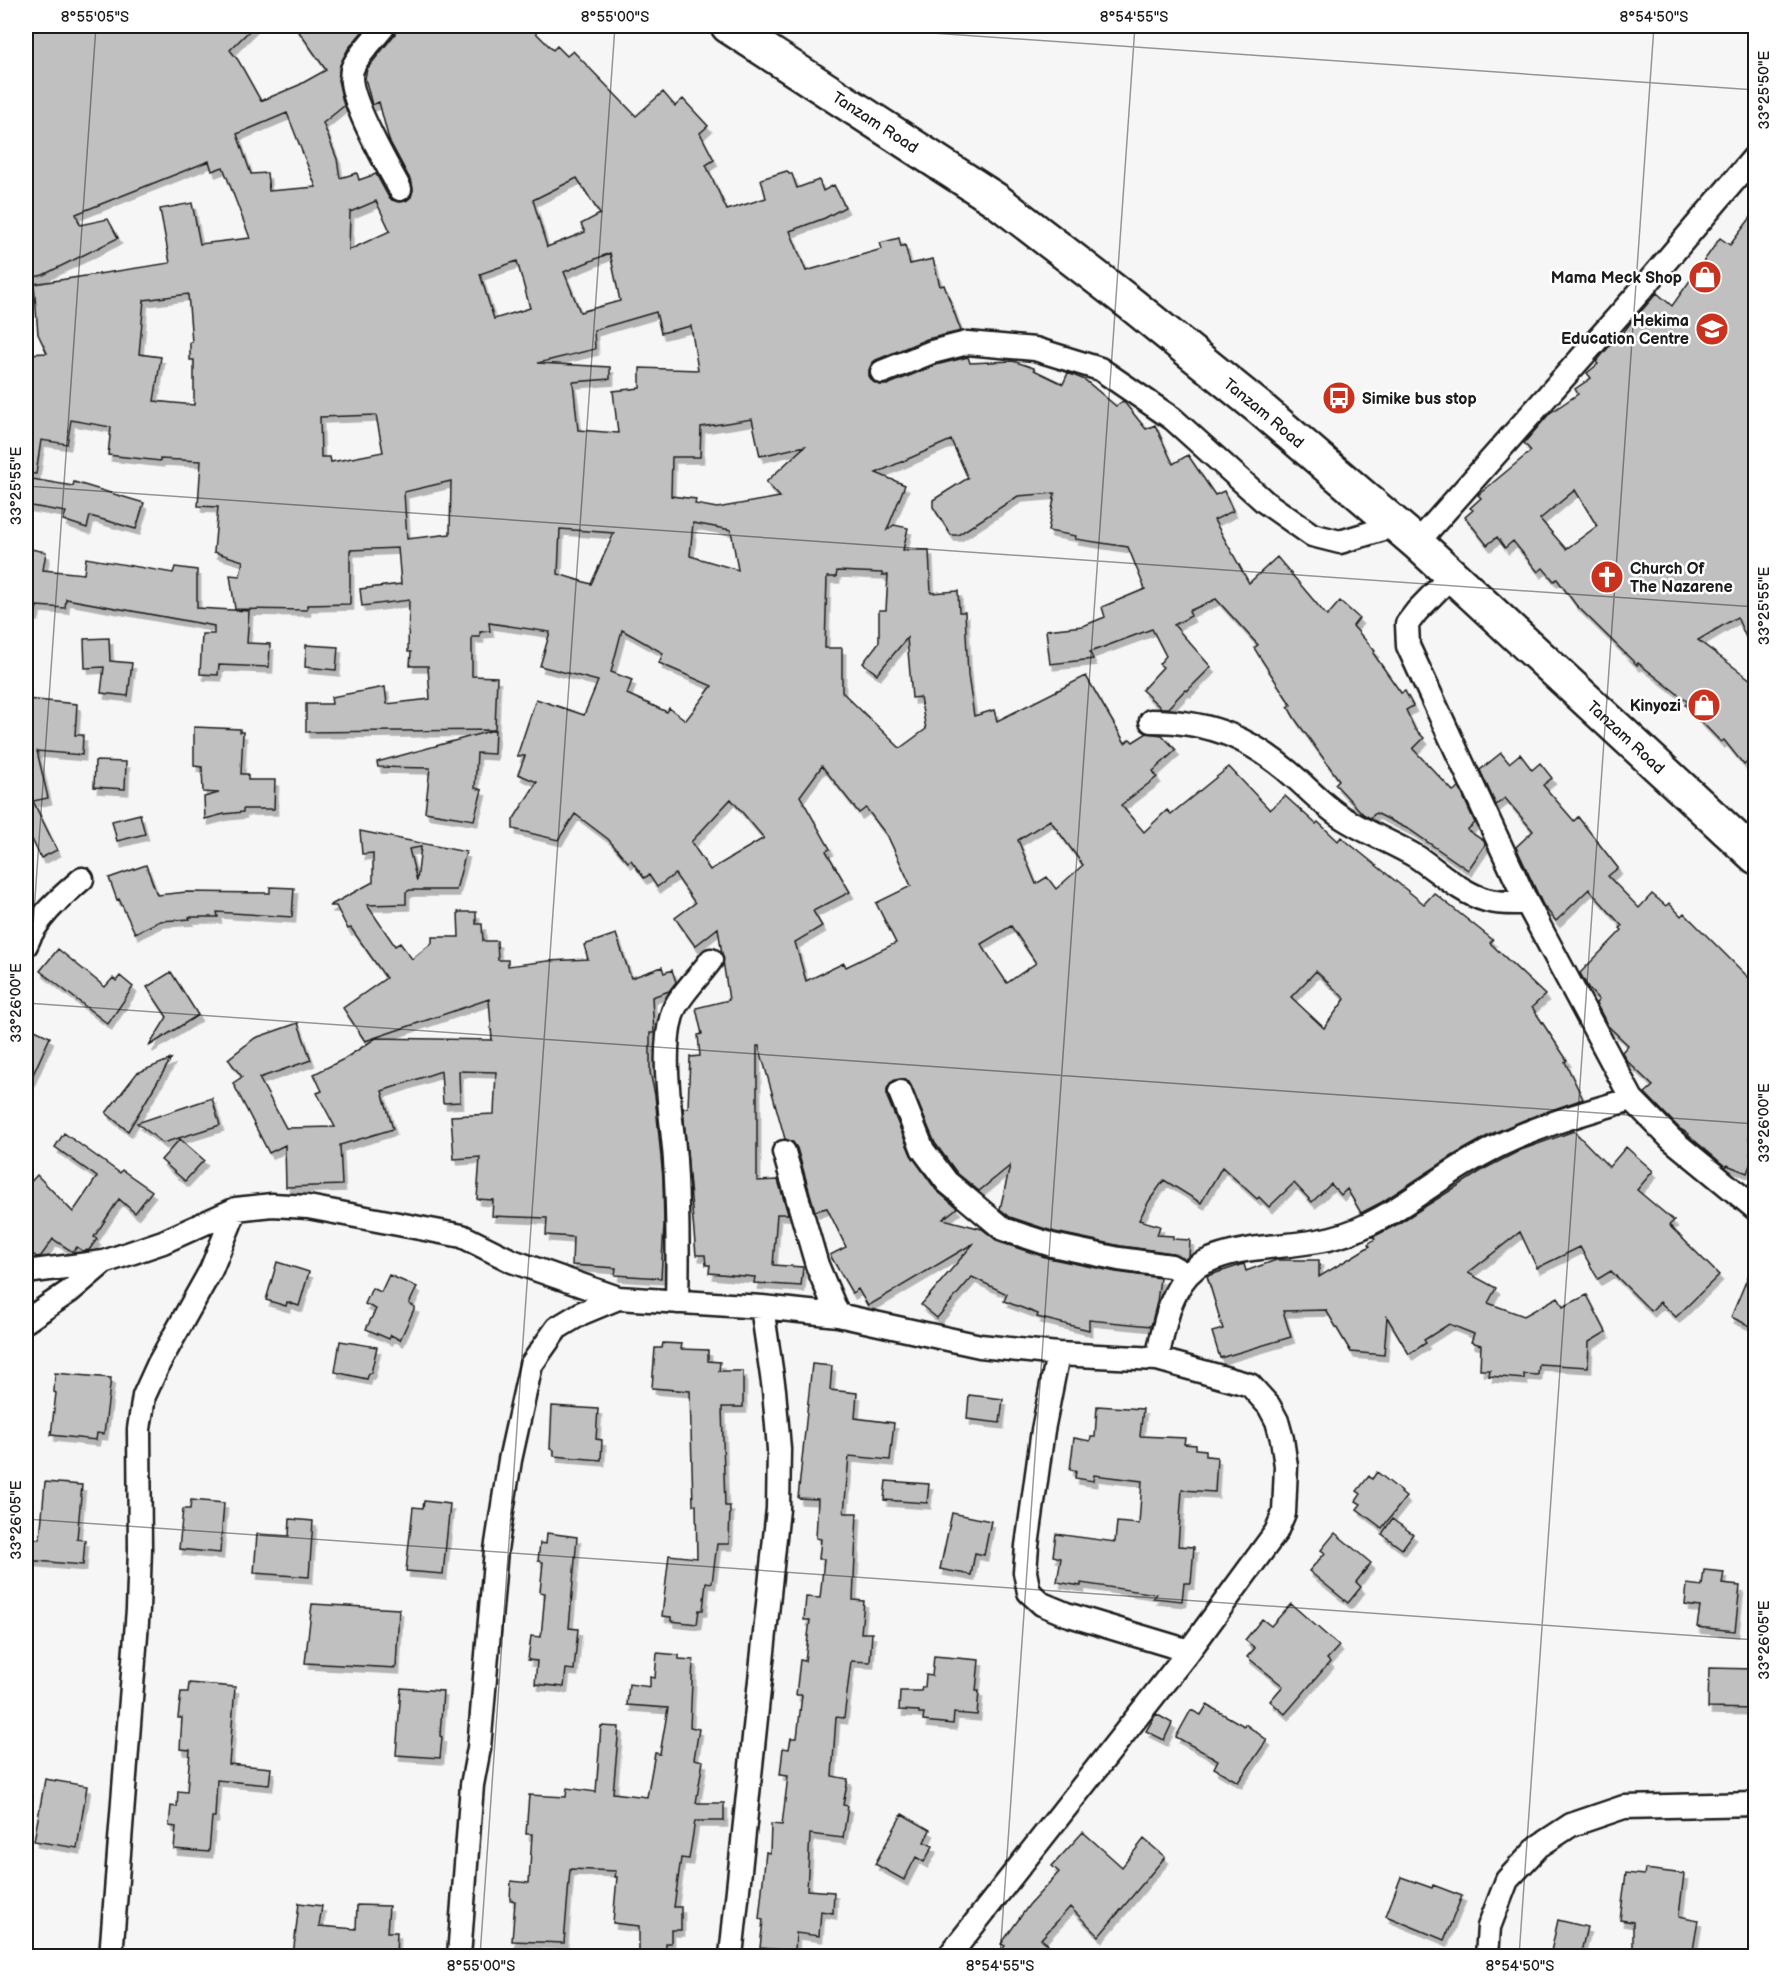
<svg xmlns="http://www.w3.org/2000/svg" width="1781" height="1982" viewBox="0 0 1781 1982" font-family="'Balsamiq Sans',sans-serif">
<defs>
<filter id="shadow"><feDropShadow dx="3.5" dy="6" stdDeviation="0" flood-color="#0004"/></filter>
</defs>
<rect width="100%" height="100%" fill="#f6f6f6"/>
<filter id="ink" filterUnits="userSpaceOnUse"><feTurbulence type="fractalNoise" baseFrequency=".0167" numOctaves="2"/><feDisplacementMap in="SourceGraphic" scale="12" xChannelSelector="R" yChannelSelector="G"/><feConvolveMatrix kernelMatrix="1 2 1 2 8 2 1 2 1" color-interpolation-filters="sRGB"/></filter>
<g filter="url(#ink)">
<path fill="#c0c0c0" stroke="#1c1c1c" stroke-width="1.5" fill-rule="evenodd" filter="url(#shadow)" d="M26 26H254L230 50 238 60 261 101 299 85 326 70 295 26H367L348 49 340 65 338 80 344 106 323 123 337 159 340 178 357 173 359 180 376 174 388 196 392 200 399 202 406 201 411 197 413 190 412 183 389 140 379 102 372 105 365 78 367 69 395 34 397 26H529L553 50 557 46 567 56 573 51 636 116 663 92 675 106 683 99 708 126 700 133 714 160 706 165 727 210 766 198 761 179 787 171 789 174H792L797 188 819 180 823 191 834 185 845 207 825 218 790 231 806 271 882 249 880 243 899 238 901 247 905 245 910 264 933 259 940 286 944 285 961 331 927 339 876 360 872 363 869 370V376L873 382 880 385H887L936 365 968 357 970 363 1013 361 1034 368V370L1063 384 1068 373 1085 380 1116 406 1123 401 1124 402 1146 429 1155 425 1173 464 1188 455 1215 495 1224 491 1233 511 1214 520 1249 583 1277 557 1327 616 1340 601 1359 618 1353 626 1375 651 1373 653 1401 693 1405 691 1413 706 1406 710 1415 729 1424 738 1413 749 1453 791 1459 787 1475 823 1467 830 1484 841 1485 845 1468 870 1410 830 1376 813 1370 818 1363 814 1335 784 1339 780 1295 719 1288 707 1291 705 1254 648 1258 645 1216 599 1189 611 1191 616 1174 625 1211 667 1187 691 1185 690 1168 708H1161L1142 690 1163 667 1159 664 1166 656 1152 629 1090 652 1093 659 1050 664 1046 630 1083 626 1105 617 1102 607 1145 589 1128 547 1075 539 1076 536 1048 531 1055 493 1018 496 958 535H951L933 507V500L968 478 951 440 876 473 905 485 887 530 894 525 908 528 903 550H929L931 593 958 591 959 612H965L968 675 974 716 994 710 997 721 1086 676 1125 743 1130 739 1133 742 1147 733 1162 735 1176 750 1153 771 1157 777 1121 805 1144 832 1167 810 1171 814 1229 767 1270 810 1285 796 1316 824 1318 822 1338 841 1341 837 1424 904 1434 893 1493 940 1490 943 1545 995 1532 1007 1567 1060 1565 1062 1583 1099 1529 1118 1491 1134 1454 1155 1382 1202 1361 1213 1347 1189 1341 1195 1331 1184 1312 1202 1294 1183 1269 1207 1259 1197 1257 1199 1222 1167 1201 1203 1164 1180 1149 1201 1139 1220 1160 1226 1157 1235 1173 1236V1239L1190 1240 1189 1256 1185 1259 1173 1253 1121 1246 1055 1232 1010 1217 1000 1209 1010 1166 979 1191 957 1173 935 1143 909 1082 901 1079 895 1080 890 1083 887 1089V1097L911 1155 936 1190 957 1208 943 1219 982 1229 999 1242 1048 1258 1116 1272 1160 1278 1157 1302 1151 1326 1089 1320V1330L1037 1317 1038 1314 1004 1301 1007 1294 972 1277 937 1318 921 1305 974 1243 868 1306 858 1289 852 1293 830 1255 846 1247 827 1208 815 1211 797 1148 793 1142 785 1139 759 1046H757V1181L778 1180 788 1214H777L773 1265 803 1267 801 1286 754 1283 755 1277 709 1273 710 1265H706L705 1255H696L683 1108H688L690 1057 700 1056 698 1035 702 1034 696 1008 729 1000 718 928 695 946 675 918 695 903 675 874 657 887 649 875 644 878 631 860 628 862 608 839 575 814 558 840 513 829V820L537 782 518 774 525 756H517L536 699 584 715 598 681 540 666 550 632 489 623 490 631 480 632V637H472V676L497 677 494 754 477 753 475 788 482 790 474 820 425 812 430 768 378 767 377 762 494 730 306 732V704H332L331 697 385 687 387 704 430 699 428 666H410L411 652H408L409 600 362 606 360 589 401 584 398 548 350 550V604L307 605V610L235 609 230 575 240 576 243 561 214 552 218 507 198 506 201 461 160 459V461L108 455 111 427 71 420 67 444 41 440 36 474 26 473V354L47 353 38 334 34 284 170 263 160 209 192 203 200 244 250 238 223 167 212 171 209 161 76 214 80 225 108 219 118 238 43 275 26 279V255L34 252 26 234ZM287 113 316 187 269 191 267 173 251 174 237 134ZM577 178 600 214 581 224 585 232 547 247 533 200ZM376 201 390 231 349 250 350 212ZM610 253 620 301 580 312 564 272ZM517 261 530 308 494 319 480 274ZM188 294 192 342H190V360H194V405L154 401 161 357 139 354 144 300ZM656 312 661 333 691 326 698 370 640 368V388L613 391 618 433 578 430 573 382 610 379V367L538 363 595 349 594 330ZM376 415 383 452 331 462 330 457H321L320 417ZM752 419 760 456 805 446 766 482 780 497 717 508 695 504 696 499 671 496 672 457H700L701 427ZM451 481 450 534 407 539 404 492ZM693 523 731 530 738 570 690 556ZM560 529 614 533 591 584 558 574ZM837 571 882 573V575H888L886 610H879V642L863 663 877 674 907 638 912 698 920 697 926 729 900 748 842 692V648H825L827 577H836ZM622 630 663 653 659 663 712 686 686 720 669 708 667 712 627 694 632 680 611 672ZM822 766 859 813 866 808 888 837 911 886 876 903 896 943 846 967 844 963 806 981 795 942 822 926 813 911 850 892 826 851 830 849 800 796ZM731 799 764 838 710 870 691 842ZM1050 820 1083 865 1056 889 1047 877 1036 884 1018 840ZM1011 926 1036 963 1007 983 981 944ZM1316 971 1345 999 1324 1028 1291 997Z
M1755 212V658L1737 617 1698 640 1755 683V756L1744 765 1724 740 1721 742 1685 705 1688 702 1638 663 1637 665 1576 605 1557 579 1554 581 1543 568 1538 572 1513 541 1505 548 1497 537 1487 545 1465 517 1473 510 1470 508 1481 498 1478 495 1531 451 1524 443 1550 413 1578 394 1575 389 1591 378 1587 373 1598 364 1596 362 1613 342 1615 343 1629 325 1657 293 1672 306 1720 238 1730 245ZM1575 490 1597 526 1566 549 1540 519Z
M26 478 73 486 74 482 144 503 136 529 90 516 87 528 63 520 66 512 26 505Z
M26 548 46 552 43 570 84 574 86 558 173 573 175 567 197 570V608L249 611 247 643 270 644 269 667 219 665 218 675 200 674 202 634H214V626L66 599 65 608 37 606 35 615 26 614Z
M109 638 110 661 132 663 128 696 101 693 104 667 85 668 84 639Z
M306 645 338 647 336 670 305 667Z
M26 699 77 704 75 735H83L82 755 37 751 48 798 33 801 57 850 41 858 26 827Z
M194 727 240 729V732H243L241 774H248V780H275L274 809H243V812L224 814 205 819 204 797 219 793 203 792 202 767 194 766Z
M1501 753 1509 763 1520 754 1532 770 1540 763 1552 778 1543 785 1574 821 1578 817 1618 868 1608 876 1639 908 1652 894 1666 906 1669 903 1681 916 1684 913 1755 984V1097L1749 1140 1755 1142 1750 1155 1753 1157 1747 1173 1727 1165 1726 1167 1688 1135 1689 1134 1680 1129 1645 1093 1653 1086 1627 1061 1622 1052 1628 1045 1608 1026 1596 1003 1599 1000 1589 989 1580 973 1622 930 1620 928 1622 926 1589 889 1556 921 1543 905 1516 847 1533 831 1505 798 1496 805 1480 770Z
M95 761 126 762 125 789 94 787Z
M140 814 145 834 117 841 112 821Z
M360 831 466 852 456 890H410L406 892V904L367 905 395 946 400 943 412 959 432 943V937H459L458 912H476V924H482L483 941H497L498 960H508V966L548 961 588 959 584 945 616 934 631 978 662 967 664 973 672 970 676 982 669 991 652 997 654 1033H650V1072L655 1095 663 1178 664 1225 661 1278 615 1275 616 1268 572 1265 573 1237 546 1235 547 1218 492 1216 493 1200 477 1199 480 1157 454 1159 451 1116 494 1114 496 1072 459 1071 460 1102 443 1103 441 1071 382 1091 393 1129 340 1145 342 1185 286 1187 285 1145 269 1153 233 1083 242 1077 228 1059 255 1038 298 1023 311 1060 259 1078 286 1128 335 1127 317 1093 322 1091 314 1074 344 1059 376 1038 492 1040 489 999 365 1041 343 1008 386 978 351 928 348 929 336 906H329L373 882V853L362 854ZM421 847 417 881 409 849Z
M146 865 157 895 187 892 270 893V887L294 888 292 917 217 912 218 917H189L190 919 160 921 135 933 119 899 117 900 109 878Z
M58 949 105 987 113 978 116 981 120 976 133 987 108 1024 40 971Z
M171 972 198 1015 149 1046 167 1017 147 987Z
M26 1026 50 1037 26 1090Z
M171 1059 128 1131 106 1113 137 1073Z
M212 1098 220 1125 163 1143 137 1123Z
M1574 1131 1609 1167 1626 1147 1653 1171 1637 1190 1674 1221 1669 1225 1719 1275 1676 1317 1660 1302 1651 1311 1611 1271 1598 1279 1580 1247 1537 1268 1520 1232 1468 1273 1496 1288 1488 1303 1524 1316 1558 1297 1563 1307 1587 1295 1606 1332 1589 1342 1588 1367 1539 1364 1538 1375 1524 1374V1379L1489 1376 1490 1370H1480L1481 1345 1471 1342 1474 1334 1449 1324 1424 1340 1426 1343 1409 1354 1387 1317 1384 1355 1351 1352 1326 1310 1283 1311 1291 1337 1220 1358 1212 1332 1223 1329 1207 1276 1244 1264 1246 1271 1276 1260H1319V1277L1370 1246 1368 1244 1375 1239 1373 1237 1396 1225 1486 1168 1521 1150Z
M64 1133 120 1173 122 1170 152 1191 135 1213 119 1199 94 1237 97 1239 89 1250 83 1251 77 1247 73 1252 53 1239 41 1256 37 1257 26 1249V1187L37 1175 73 1212 97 1177 55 1147Z
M180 1139 204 1160 185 1181 161 1160Z
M1755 1260V1328L1731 1317Z
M277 1262 309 1272 299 1306 287 1302 286 1306 266 1300Z
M389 1275 417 1287 409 1304 415 1307 400 1340 391 1335 389 1339 366 1329 376 1309 365 1304 372 1288 381 1292Z
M340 1341 377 1347 371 1373H369L367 1379 335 1372Z
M663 1343 682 1344 681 1349 708 1350V1361L720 1362 719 1371H743V1407H722L725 1506H730L729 1544H717L712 1583 706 1582 703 1610H699L697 1624 671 1621V1617L662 1616 669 1555 697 1558 696 1505H693L690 1391 652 1388 655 1348H662Z
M812 1364 832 1366 830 1390 857 1393 855 1418 894 1423 890 1460 849 1456 844 1513H857L853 1600 864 1601 861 1633H872L870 1662 851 1661 844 1718 836 1717 832 1776 848 1779 843 1805 848 1806 843 1838 810 1834 807 1890 834 1892 833 1913 821 1911 819 1936 796 1933 795 1951 760 1948 763 1920 759 1919 766 1852 770 1853 771 1824 782 1825 788 1776 780 1775 783 1748 789 1749 791 1738H797L802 1695H796L800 1660 805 1661 810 1620H804L806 1597 820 1598 824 1559H819L821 1539 816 1538 818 1499 798 1498Z
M55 1373 111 1378 104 1434 97 1433 96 1440 51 1435 56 1393 54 1392Z
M969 1395 1003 1399 1000 1423 967 1419Z
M552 1406 598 1409 596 1439 602 1440 601 1460 554 1456V1450L550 1449Z
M1097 1406 1143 1409 1140 1436 1185 1438 1184 1444 1196 1445V1449L1206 1450V1456L1217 1457 1215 1492 1182 1490 1178 1546 1194 1547 1191 1583H1184L1182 1601 1153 1598 1156 1594 1081 1583V1586L1057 1582 1061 1558 1053 1556 1056 1534 1115 1542 1117 1522 1139 1524 1142 1481 1094 1475 1093 1481 1075 1478 1076 1471 1070 1470 1074 1438 1090 1441 1091 1437H1095Z
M1377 1472 1402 1492 1401 1493 1406 1497 1382 1528 1357 1509 1361 1504 1356 1501 1361 1494 1357 1491 1369 1476 1372 1479Z
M886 1481 929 1484 927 1503 884 1500Z
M45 1482 82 1485 77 1539 85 1540 83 1565 26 1560V1538L40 1539Z
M191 1500 224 1503 220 1553 179 1549 183 1509H190Z
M424 1501 450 1504 443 1574 406 1571 413 1507 423 1508Z
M952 1513 991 1521 984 1555 975 1553 971 1575 940 1569Z
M290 1519 313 1521 309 1577 254 1573 257 1534 289 1536Z
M1392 1519 1413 1534 1402 1549 1382 1534Z
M547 1533 577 1537 569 1628 578 1629 574 1670 566 1669 564 1687 535 1684 537 1661 528 1660 531 1636 541 1637 545 1593 540 1592 543 1562 538 1561 540 1543 546 1544Z
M1335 1533 1371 1563 1356 1582 1361 1587 1348 1603 1309 1571 1325 1553 1321 1550Z
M1704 1570 1724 1572 1722 1584 1740 1586 1735 1631 1697 1627 1700 1607 1685 1605 1687 1584 1702 1586Z
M312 1604 399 1609 396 1668 305 1663Z
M1291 1604 1339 1646 1327 1659 1330 1662 1285 1714 1270 1701 1283 1686 1247 1657 1255 1648 1245 1640 1262 1619 1271 1626Z
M657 1653 679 1655V1659L693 1660 690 1727 699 1729 694 1759 703 1761 696 1803H724V1821H695L689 1859 681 1858 674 1907H681V1930H671V1943H666V1955H639V1926L613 1923 617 1877H615L616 1871 570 1869 564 1943 512 1941 515 1901 510 1900 511 1881 529 1883 532 1834H526L529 1795 566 1797 567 1788 596 1792 601 1726 619 1727 613 1793 647 1797 655 1753 660 1754 668 1708 627 1705 629 1684 650 1687V1677L655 1678Z
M934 1656 979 1660 976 1691H979L977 1715 954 1713 953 1724 923 1721 924 1713H919V1711L899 1710 900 1691H921L922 1687H925L926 1675 932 1676Z
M1709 1668 1755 1669V1709L1708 1708Z
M189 1683 235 1687 229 1764 271 1768 269 1785 217 1780 215 1817H212L209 1852 174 1849 176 1827 169 1826 171 1806 177 1807 178 1791 187 1792 190 1750 180 1749 182 1718H178L181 1692H188Z
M401 1688 443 1691 440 1736 442 1737 440 1758 396 1755Z
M1207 1705 1244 1726 1245 1724 1267 1740 1238 1782 1214 1768 1218 1760 1176 1737 1191 1710 1201 1715Z
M1156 1714 1172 1723 1164 1740 1146 1731Z
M45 1779 87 1786 77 1848 34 1841Z
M902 1814 930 1830 924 1842 933 1846 924 1862 916 1857 904 1880 875 1864Z
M1083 1832 1122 1867 1144 1839 1165 1857 1099 1936 1070 1907 1041 1939 1064 1956H996L1005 1946 1001 1944 1029 1905 1059 1872 1052 1866Z
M1645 1869 1684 1874 1679 1916 1698 1920 1692 1956H1633V1922L1620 1920 1626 1873 1644 1875Z
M1401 1877 1432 1888 1433 1885 1462 1896 1444 1940 1386 1916Z
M299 1903 322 1906 319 1926 356 1929 357 1905 389 1906 387 1932H397L396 1956H293Z
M1558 1920 1587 1927 1580 1956H1550Z"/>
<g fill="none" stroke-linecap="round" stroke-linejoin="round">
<defs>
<path id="minor" d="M384 26C376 37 358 55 353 67 342 90 388 166 400 189
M882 372 932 352 967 343 1035 349 1100 369 1173 419 1265 502 1312 535 1340 542 1397 525
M1417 543 1644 287 1756 155
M1452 575 1417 611 1407 624 1408 646 1527 903 1632 1099 1671 1139 1756 1209
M1151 721C1213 721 1254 740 1299 781 1312 793 1325 806 1340 816 1364 832 1392 842 1417 857 1438 871 1461 893 1486 900 1499 904 1513 903 1527 903
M26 945C37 917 59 899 82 879
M900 1092 923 1150 947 1182 1003 1229 1052 1245 1119 1259 1171 1266 1187 1275
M784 1152 817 1265 838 1315
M26 1272 104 1262 163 1242 236 1209 272 1205 308 1207 462 1236 512 1261 618 1298
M677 1302C678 1255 678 1207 675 1160 672 1118 660 1055 672 1015 676 998 701 975 711 960
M26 1321 70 1291 104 1262
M1058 1354 1043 1430 1027 1546 1025 1572 1029 1592 1042 1604 1066 1614 1189 1651
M1157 1359C1164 1329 1169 1288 1195 1268 1200 1263 1208 1261 1215 1258 1253 1244 1293 1248 1332 1238 1386 1225 1430 1182 1479 1156 1526 1129 1580 1114 1632 1099
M111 1956 138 1609 140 1549 139 1429 144 1396 159 1363 211 1270 236 1209
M459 1956 472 1785 479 1748 496 1550 510 1460 531 1365 557 1328 582 1313 618 1298 762 1307 838 1315 980 1346 1058 1354 1157 1359 1250 1385 1269 1406 1277 1421 1282 1439 1286 1466 1284 1513 1276 1532 1189 1651 949 1956
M731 1956 778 1509 779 1449 774 1390 762 1307
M1487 1956 1489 1927 1507 1880 1539 1846 1571 1825 1624 1807 1756 1804"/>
<g id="trunk">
<path id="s1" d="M728 26 996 200 1131 304 1262 410 1417 543 1756 857"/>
</g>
</defs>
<use href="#minor" stroke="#1c1c1c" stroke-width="27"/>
<use href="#trunk" stroke="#1c1c1c" stroke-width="38"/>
<use href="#minor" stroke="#fff" stroke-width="22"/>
<use href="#trunk" stroke="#fff" stroke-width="33"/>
</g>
</g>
<path fill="none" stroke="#1c1c1c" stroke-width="1.5" stroke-opacity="0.45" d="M832 26 1756 90M26 486 1756 607M26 1003 1756 1124M26 1027 96 26M26 1519 1756 1640M480 1956 615 26M1000 1956 1135 26M1519 1956 1654 26"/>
<defs>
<symbol id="shop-disc" viewBox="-11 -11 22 22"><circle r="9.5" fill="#c8321e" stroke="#fff"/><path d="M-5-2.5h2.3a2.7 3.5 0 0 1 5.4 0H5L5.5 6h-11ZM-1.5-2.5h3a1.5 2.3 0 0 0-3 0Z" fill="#fff"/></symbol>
<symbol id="school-disc" viewBox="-11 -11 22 22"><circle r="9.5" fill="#c8321e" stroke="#fff"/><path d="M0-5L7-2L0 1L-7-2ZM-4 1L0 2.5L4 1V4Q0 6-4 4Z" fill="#fff"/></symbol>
<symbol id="bus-disc" viewBox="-11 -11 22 22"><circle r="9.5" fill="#c8321e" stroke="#fff"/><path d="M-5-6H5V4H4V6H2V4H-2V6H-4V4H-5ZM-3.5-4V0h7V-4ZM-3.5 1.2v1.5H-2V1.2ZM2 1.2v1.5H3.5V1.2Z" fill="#fff"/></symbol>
<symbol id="church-disc" viewBox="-11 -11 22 22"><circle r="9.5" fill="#c8321e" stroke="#fff"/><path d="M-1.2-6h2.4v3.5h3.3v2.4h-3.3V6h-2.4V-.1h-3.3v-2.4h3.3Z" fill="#fff"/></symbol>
</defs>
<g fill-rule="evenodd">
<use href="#shop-disc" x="1686" y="258" width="38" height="38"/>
<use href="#school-disc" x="1693" y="310" width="38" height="38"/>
<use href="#bus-disc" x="1320" y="379" width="38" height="38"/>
<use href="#church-disc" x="1588" y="558" width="38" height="38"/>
<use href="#shop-disc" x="1685" y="686" width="38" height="38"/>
</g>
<g text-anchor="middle" stroke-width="5" stroke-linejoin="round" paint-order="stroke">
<g font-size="16" fill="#1c1c1c" stroke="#fff">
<text dy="6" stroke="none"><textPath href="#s1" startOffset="176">Tanzam Road</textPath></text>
<text dy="6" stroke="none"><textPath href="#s1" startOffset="662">Tanzam Road</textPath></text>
<text dy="6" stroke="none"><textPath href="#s1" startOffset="1148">Tanzam Road</textPath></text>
</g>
<g font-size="16" font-weight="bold" fill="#1c1c1c" stroke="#fff" text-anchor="end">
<text x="1682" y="283">Mama Meck Shop</text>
<text x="1689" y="326">Hekima<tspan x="1689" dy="18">Education Centre</tspan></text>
<text x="1362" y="404" text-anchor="start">Simike bus stop</text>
<text x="1630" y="574" text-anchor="start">Church Of<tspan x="1630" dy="18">The Nazarene</tspan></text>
<text x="1681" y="711">Kinyozi</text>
</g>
</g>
<rect width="1781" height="1982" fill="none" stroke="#fff" stroke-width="66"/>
<rect x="33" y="33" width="1715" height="1916" fill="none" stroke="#1c1c1c" stroke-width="2"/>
<g font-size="15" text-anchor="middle" fill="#1c1c1c">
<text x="95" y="22">8°55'05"S</text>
<text x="615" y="22">8°55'00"S</text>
<text x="1134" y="22">8°54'55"S</text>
<text x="1654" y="22">8°54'50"S</text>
<text transform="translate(1764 90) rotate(-90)" y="5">33°25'50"E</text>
<text transform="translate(16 486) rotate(-90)" y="5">33°25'55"E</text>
<text transform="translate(1764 606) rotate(-90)" y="5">33°25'55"E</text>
<text transform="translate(16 1003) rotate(-90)" y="5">33°26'00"E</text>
<text transform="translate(1764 1123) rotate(-90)" y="5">33°26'00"E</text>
<text transform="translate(16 1520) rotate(-90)" y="5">33°26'05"E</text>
<text transform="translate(1764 1640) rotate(-90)" y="5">33°26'05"E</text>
<text x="481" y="1971">8°55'00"S</text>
<text x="1000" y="1971">8°54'55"S</text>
<text x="1520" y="1971">8°54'50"S</text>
</g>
</svg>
